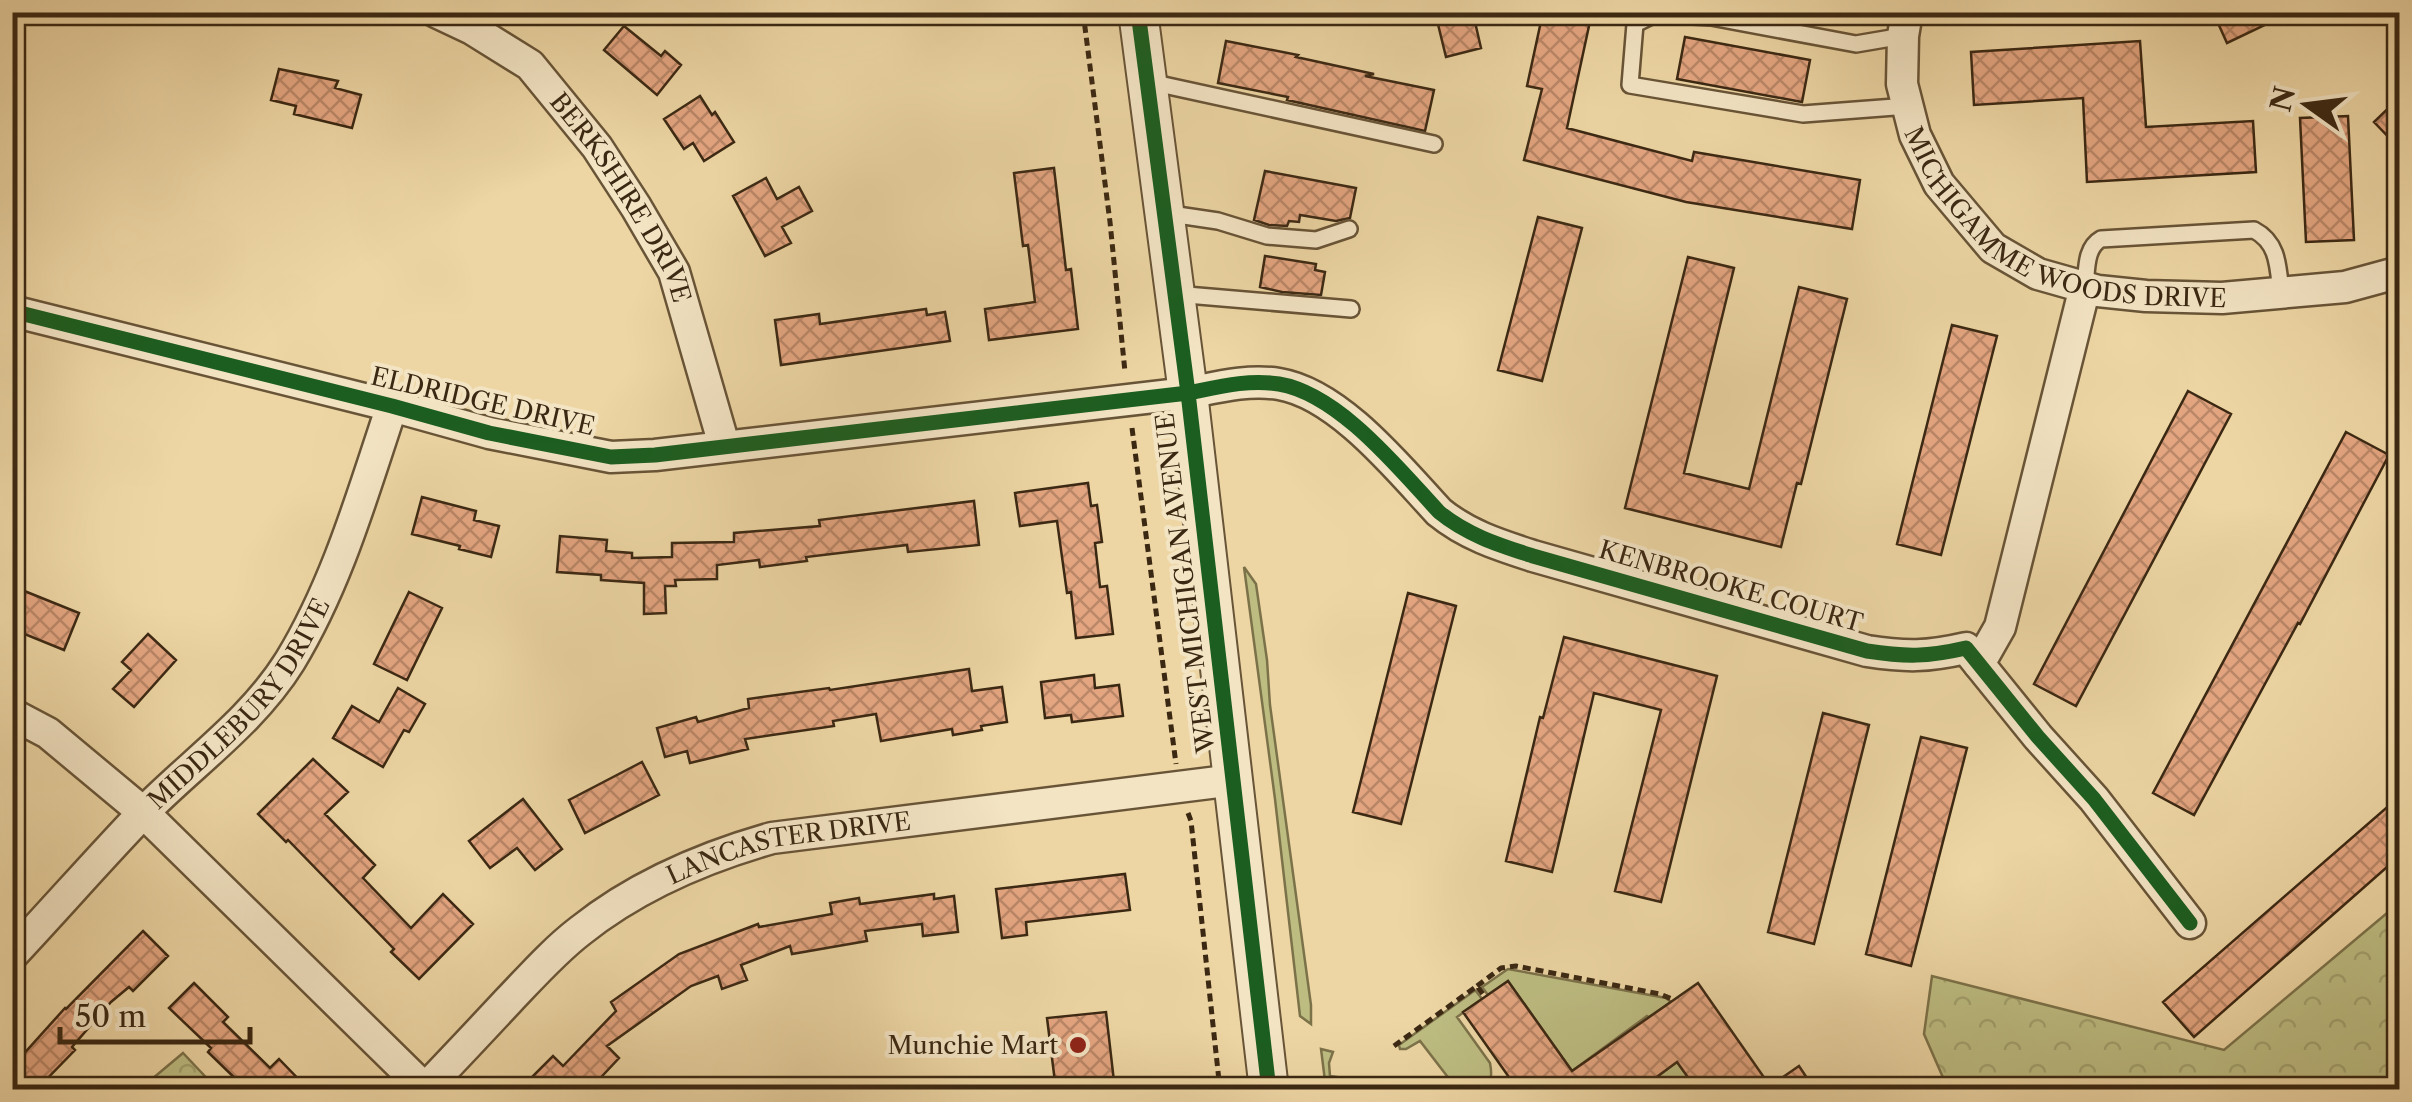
<svg xmlns="http://www.w3.org/2000/svg" width="2412" height="1102" viewBox="0 0 2412 1102" font-family="'Libre Caslon Text',serif">
<defs>
<pattern id="forest-crowns" width="20" height="18" patternUnits="userSpaceOnUse" patternTransform="scale(2.5)"><rect width="20" height="18" fill="#bdbd82"/><path d="M2 6a3 3 0 1 1 6 0M12 15a3 3 0 1 1 6 0" fill="none" stroke="#a3a26f"/></pattern>
<pattern id="building-cross-hatch" width="8" height="8" patternUnits="userSpaceOnUse" patternTransform="scale(2.5)"><rect width="8" height="8" fill="#e4a681"/><path d="M0 0l8 8M0 8l8-8" fill="none" stroke="#ba8768"/></pattern>
</defs>
<rect width="100%" height="100%" fill="#edd6a4"/>
<filter id="stains"><feTurbulence type="fractalNoise" baseFrequency=".002" numOctaves="4"/><feColorMatrix values="0 0 0 0 .2 0 0 0 0 .09 0 0 0 0 .02 0 0 0 .5 -.17"/></filter>
<radialGradient id="worn" r=".72"><stop offset=".6" stop-color="#630" stop-opacity="0"/><stop offset="1" stop-color="#630" stop-opacity=".3"/></radialGradient>
<path fill="#bdbd82" stroke="#7c724a" stroke-width="2.5" d="M1244 567 1256 584 1267 660 1270 705 1311 1005V1024L1300 1016 1275 799Z
M1508 969 1666 998 1671 1002 1649 1017 1647 1016 1572 1071 1508 981 1488 995 1482 987Z
M1474 991H1476L1482 999 1457 1017 1490 1063C1496 1093 1479 1089 1457 1089L1420 1041 1406 1049H1400L1399 1045Z
M1321 1049 1333 1052 1329 1063 1330 1076 1343 1078 1351 1089H1326Z
M1677 1062 1697 1089 1639 1090Z"/>
<path fill="url(#forest-crowns)" stroke="#7c724a" stroke-width="2.5" d="M2399 903V1089H1948L1924 1034 1932 976 2224 1050Z
M183 1053 217 1089H140Z"/>
<path fill="url(#building-cross-hatch)" stroke="#3b2813" stroke-width="2.5" d="M1435 12H1468L1471 23 1475 22 1481 48 1446 57Z
M1543 12H1592L1567 128 1692 161 1694 152 1860 180 1852 229 1686 202 1524 160 1542 89 1527 86Z
M2213 12H2292L2227 43Z
M624 26 661 56 665 51 681 65 657 95 604 50Z
M1685 37 1810 60 1802 102 1677 79Z
M1226 41 1298 55 1296 57 1374 74 1365 76 1434 90 1425 131 1287 100 1288 97 1218 83Z
M2140 41 2146 127 2253 121 2256 172 2087 182 2083 98 1974 105 1971 52Z
M279 69 338 81 335 88 361 95 352 128 294 114 296 106 271 100Z
M700 96 712 115 715 112 734 142 704 161 693 143 684 149 664 119Z
M2400 97V149L2374 122Z
M2348 116 2354 240 2306 242 2300 118Z
M1054 168 1066 270 1071 269 1078 329 989 340 985 309 1035 302 1028 245 1023 246 1014 173Z
M1265 171 1356 188 1350 218 1336 221 1300 215 1299 222 1289 221 1287 226 1269 225 1254 220Z
M766 178 777 199 799 187 812 211 782 227 791 243 765 256 733 196Z
M1538 217 1582 228 1542 381 1498 370Z
M1265 256 1316 264 1315 270 1325 272 1321 295 1282 292 1260 287Z
M1688 257 1734 268 1684 473 1749 489 1799 287 1847 299 1801 484 1797 483 1781 547 1625 508Z
M926 309 927 315 945 312 950 341 781 365 775 320 819 314 820 324Z
M1952 325 1997 336 1941 555 1897 544Z
M2188 391 2231 414 2076 706 2034 684Z
M2346 432 2389 455 2300 624 2298 623 2194 815 2153 793Z
M1088 483 1091 506 1097 505 1102 542 1095 543 1100 587 1107 586 1113 634 1076 638 1071 592 1067 593 1057 521 1020 526 1015 493Z
M422 497 476 511 474 520 499 526 491 557 459 549 460 546 412 534Z
M974 501 979 545 908 552 907 545 806 557 807 561 760 567 759 560 717 565V579L675 580 676 586H665L666 613 644 614V583L601 580V575L557 572 560 536 607 540 606 551 632 553V558L672 557V543L734 542V533L820 526 819 520Z
M12 586 79 613 64 650 12 629Z
M409 592 442 608 407 680 374 664Z
M1408 593 1456 606 1401 824 1353 812Z
M148 634 176 660 134 707 113 689 131 670 122 662Z
M1564 637 1717 676 1661 902 1615 891 1661 710 1594 693 1552 872 1506 861 1540 717 1543 718Z
M969 669 972 691 1002 687 1007 722 981 726 982 730 953 735 952 729 881 741 876 714 833 721 834 726 745 739 748 749 690 763 687 751 665 757 657 728 696 717 698 722 749 708 748 699 829 688 830 690Z
M1094 675 1095 688 1119 685 1123 716 1072 722 1071 715 1045 718 1041 682Z
M398 688 425 704 409 732 404 730 383 767 333 738 352 706 379 722Z
M1823 713 1869 725 1814 944 1768 932Z
M1921 737 1967 748 1911 966 1866 954Z
M313 759 348 792 325 814 375 865 363 878 411 928 443 894 473 924 419 979 391 952 394 949 288 840 286 842 258 814Z
M642 762 659 795 585 833 569 800Z
M2400 796V881L2387 867 2194 1037 2163 1002Z
M523 799 562 849 535 870 517 848 490 868 469 841Z
M1125 874 1130 910 1026 922 1027 935 1002 938 996 889Z
M934 894V899L954 896 958 932 923 936 922 924 865 931 867 941 792 954 790 946 741 965 747 980 722 989 718 976 691 986 607 1046 619 1058 589 1090H543L531 1078 553 1056 563 1066 616 1011 611 1002 679 954 758 924 759 927 832 914 830 903 859 898 860 904Z
M143 931 168 956 133 991 129 987 111 1002 72 1047 75 1050 37 1089 12 1067 65 1008 66 1009Z
M1508 981 1572 1071 1698 983 1770 1086 1799 1066 1815 1090H1697L1677 1062 1639 1090H1518L1463 1012Z
M194 983 228 1017 223 1022 270 1068 279 1059 309 1090H247L208 1052 211 1048 169 1008Z
M1106 1012 1115 1090H1056L1047 1018Z"/>
<g fill="none" stroke-linecap="round" stroke-linejoin="round">
<defs>
<path id="service" d="M1903 36 1856 44 1711 17 1655 14 1635 24 1630 85 1803 114 1908 106
M1150 82 1434 144
M1164 213 1218 221 1267 236 1316 240 1349 229
M2085 287C2087 270 2085 248 2101 239L2254 230C2279 243 2278 268 2281 293
M1175 294 1351 309"/>
<g id="minor">
<path id="s1" d="M436 12 472 29 530 65 597 147 636 207 674 272 724 445"/>
<path id="s2" d="M1907 12 1903 36 1902 84 1915 135 1939 184 1993 248 2038 274 2098 291 2146 296 2222 298 2345 287 2400 272"/>
<path d="M12 311 392 406 489 433 611 457 655 455 1188 393C1218 387 1248 379 1279 384 1339 394 1399 469 1439 512 1467 535 1499 545 1533 556L1867 651C1906 657 1927 657 1966 648L2038 737 2094 799 2190 923"/>
<path d="M1979 664 2000 627 2085 287"/>
<path d="M12 714 48 733 144 813 426 1090"/>
<path id="s3" d="M12 955C56 908 98 860 142 814 192 763 252 722 290 661 338 582 363 492 392 406"/>
<path id="s4" d="M424 1090C453 1060 481 1030 509 1000 532 976 554 951 580 931 635 887 705 857 772 838L1234 780"/>
</g>
<path id="tertiary" d="M1138 12 1188 393 1269 1090"/>
</defs>
<use href="#service" stroke="#685437" stroke-width="20"/>
<use href="#minor" stroke="#685437" stroke-width="35"/>
<use href="#tertiary" stroke="#685437" stroke-width="42"/>
<path stroke="#3b2813" stroke-width="5" stroke-dasharray="8 5" stroke-linecap="butt" d="M1083 12 1110 222 1125 372
M1132 428 1176 764
M1188 813 1191 821 1220 1090
M1477 986 1501 968 1516 966 1660 994 1674 1000
M1394 1046 1477 986 1485 997"/>
<use href="#service" stroke="#f3e4c4" stroke-width="15"/>
<use href="#minor" stroke="#f3e4c4" stroke-width="30"/>
<use href="#tertiary" stroke="#f3e4c4" stroke-width="38"/>
<defs>
<path id="cycleway" d="M1138 12 1188 393 1269 1090
M12 311 392 406 489 433 611 457 655 455 1188 393C1218 387 1248 379 1279 384 1339 394 1399 469 1439 512 1467 535 1499 545 1533 556L1867 651C1906 657 1927 657 1966 648L2038 737 2094 799 2190 923"/>
</defs>
<use href="#cycleway" stroke="#f3e4c4" stroke-width="21"/>
<use href="#cycleway" stroke="#1b5e20" stroke-width="15"/>
</g>
<circle fill="#8f2418" stroke="#f3e4c4" stroke-width="4" cx="1078" cy="1045" r="10"/>
<g text-anchor="middle" stroke-width="8" stroke-linejoin="round" paint-order="stroke">
<g font-size="25" fill="#3b2813" stroke="#f3e4c4">
<text dy="9" stroke="none"><textPath href="#s1" startOffset="270">BERKSHIRE DRIVE</textPath></text>
<text dy="9" stroke="none"><textPath href="#s2" startOffset="312">MICHIGAMME WOODS DRIVE</textPath></text>
<text transform="translate(483 401) rotate(13)" y="9">ELDRIDGE DRIVE</text>
<text transform="translate(1185 583) rotate(-97)" y="9">WEST MICHIGAN AVENUE</text>
<text transform="translate(1731 586) rotate(16)" y="9">KENBROOKE COURT</text>
<text dy="9" stroke="none"><textPath href="#s3" startOffset="340">MIDDLEBURY DRIVE</textPath></text>
<text dy="9" stroke="none"><textPath href="#s4" startOffset="452">LANCASTER DRIVE</textPath></text>
</g>
<g font-size="25" fill="#3b2813" stroke="#f3e4c4" text-anchor="end">
<text x="1058" y="1054">Munchie Mart</text>
</g>
</g>
<rect width="2412" height="1102" fill="none" stroke="#edd6a4" stroke-width="50"/>
<rect x="15" y="15" width="2382" height="1072" fill="none" stroke="#3b2813" stroke-width="5"/>
<rect x="25" y="25" width="2362" height="1052" fill="none" stroke="#3b2813" stroke-width="2.5"/>
<g transform="translate(2307 105) rotate(284)" stroke="#f3e4c4" stroke-width="8" paint-order="stroke">
<path d="M0-8L18 38L0 25L-18 38Z" fill="#3b2813"/>
<text y="-15" font-size="28" font-weight="bold" text-anchor="middle" fill="#3b2813">N</text>
</g>
<path d="M60 1027v15h190v-15" fill="none" stroke="#3b2813" stroke-width="5"/>
<text x="75" y="1027" font-size="30" fill="#3b2813" stroke="#f3e4c4" stroke-width="8" paint-order="stroke">50 m</text>
<rect width="100%" height="100%" filter="url(#stains)"/>
<rect width="100%" height="100%" fill="url(#worn)"/>
</svg>
